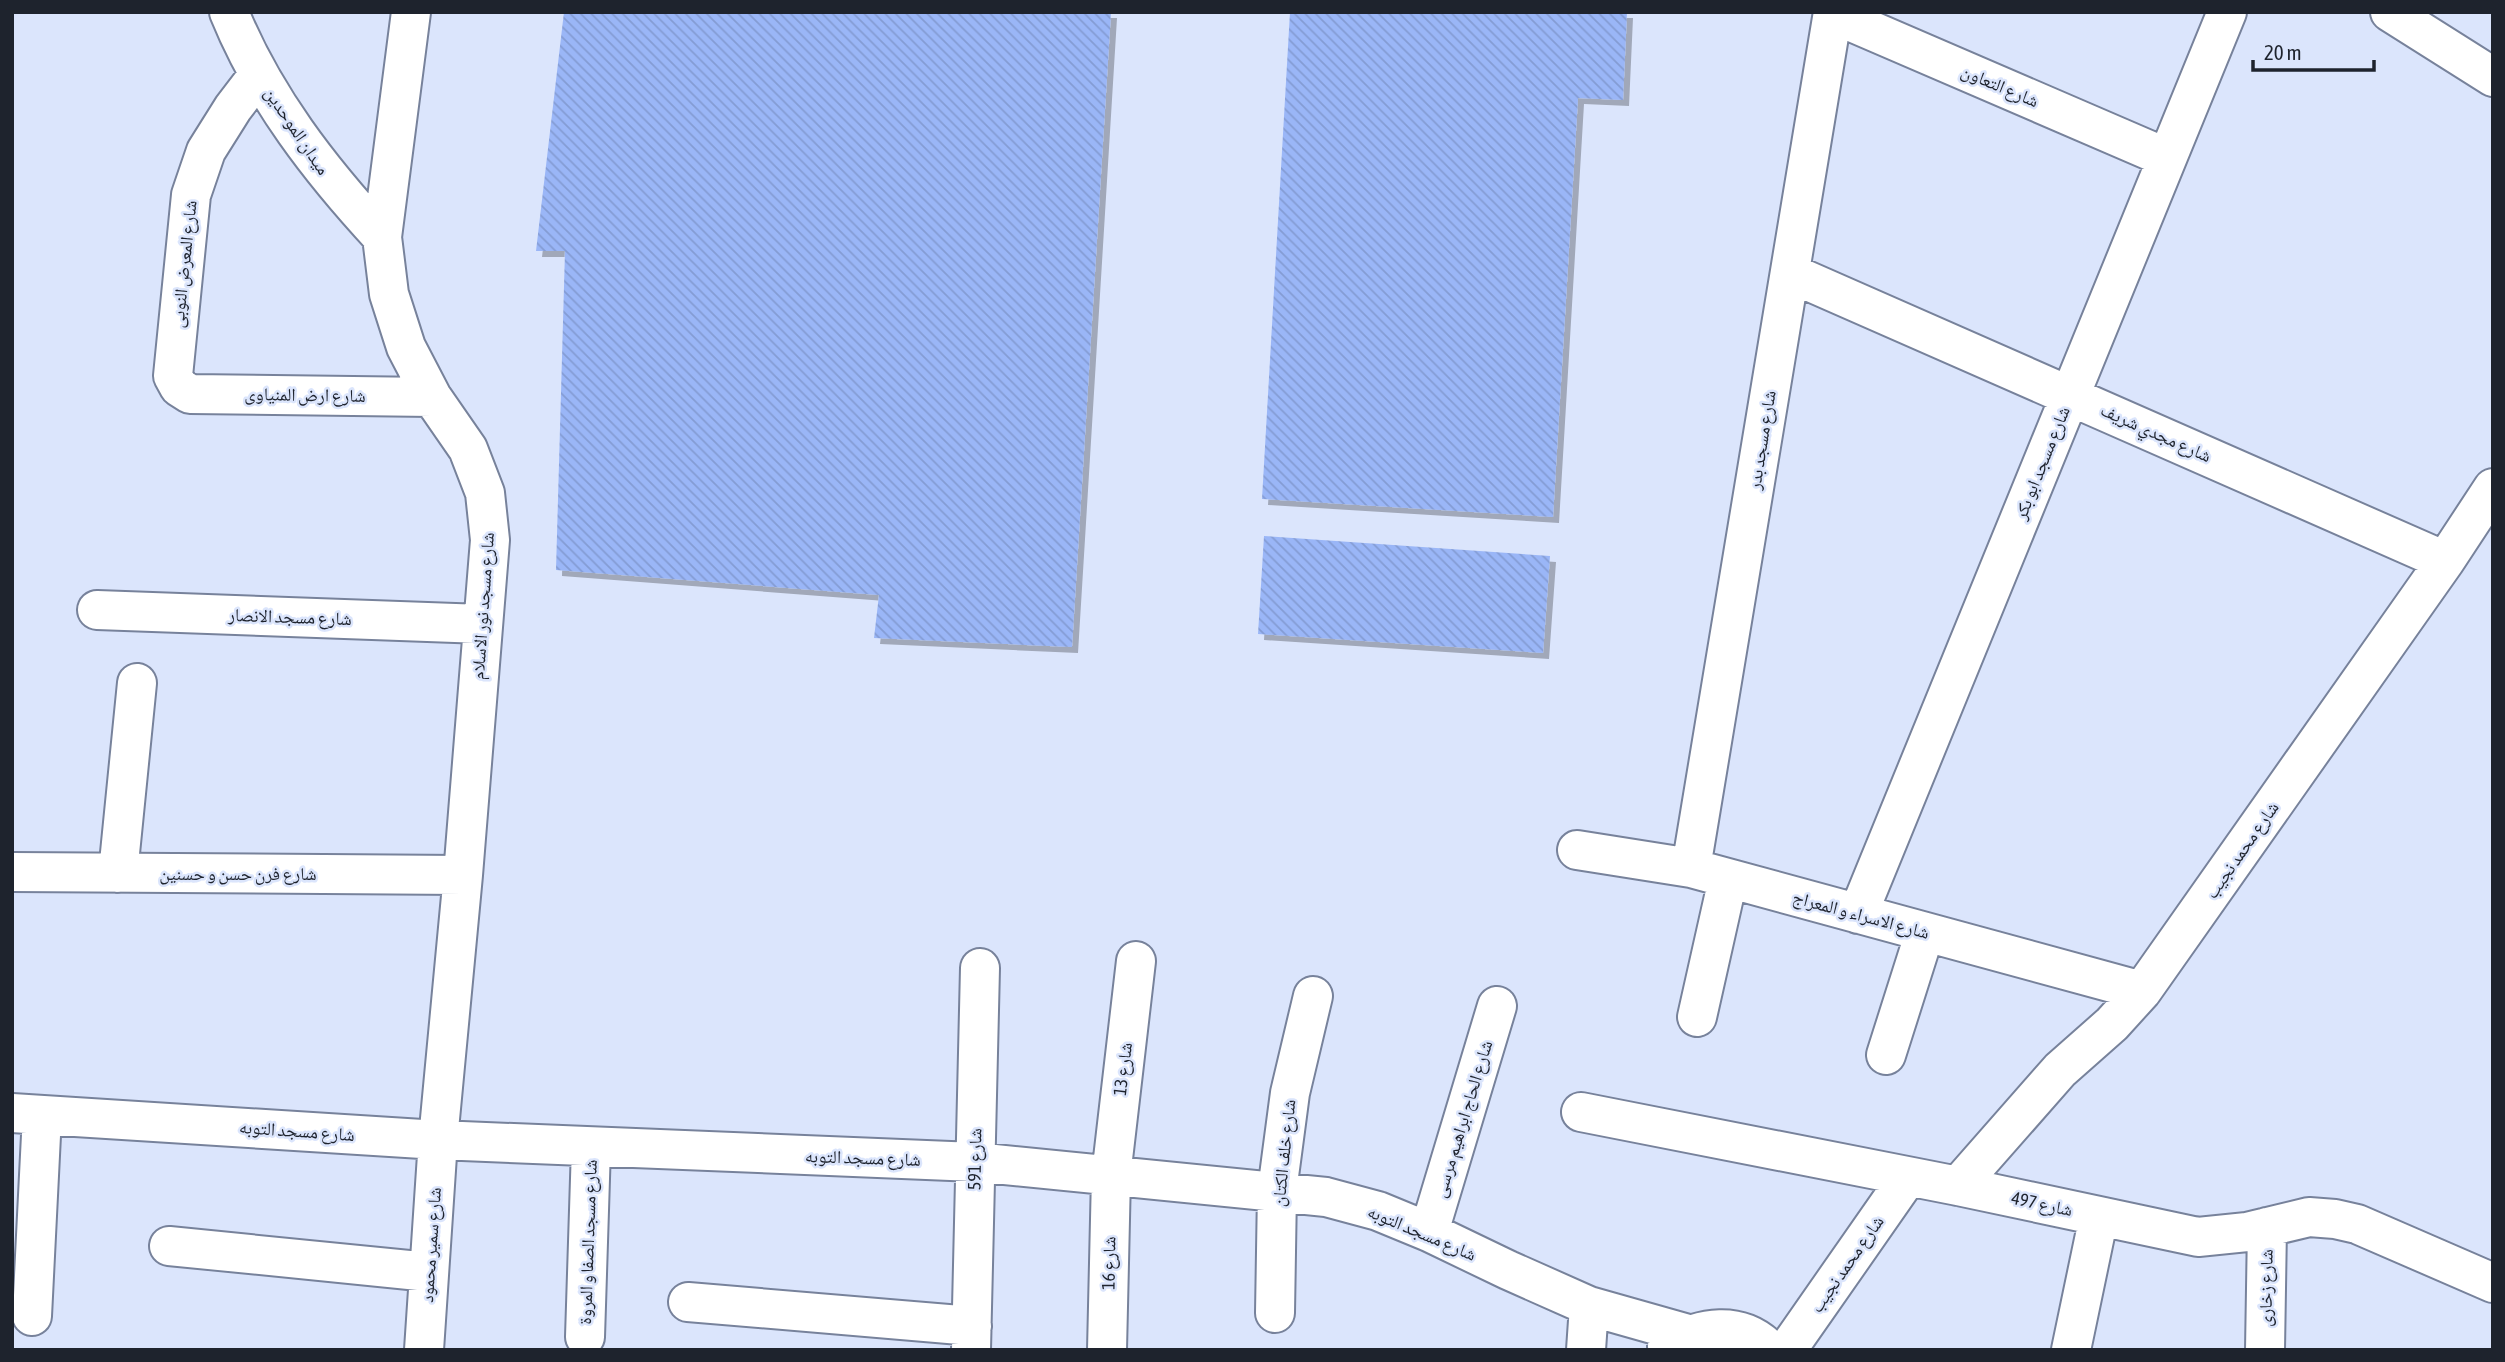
<svg xmlns="http://www.w3.org/2000/svg" width="2505" height="1362" viewBox="0 0 2505 1362" font-family="'Asap Condensed','Noto Naskh Arabic',sans-serif">
<defs>
<pattern id="building-back-hatch" width="6" height="6" patternUnits="userSpaceOnUse" patternTransform="scale(1.75)"><rect width="6" height="6" fill="#9ab6f7"/><path d="M-1 5l2 2M0 0l6 6M5-1l2 2" fill="none" stroke="#849cd4"/></pattern>
<filter id="shadow"><feDropShadow dx="6" dy="6" stdDeviation="0" flood-color="#0004"/></filter>
</defs>
<rect width="100%" height="100%" fill="#dbe5fc"/>
<path fill="url(#building-back-hatch)" filter="url(#shadow)" d="M564 12H1111L1072 647 874 638 879 595 556 570 565 251H536Z
M1290 12H1627L1623 100 1578 98 1553 517 1262 499Z
M1264 536 1550 556 1543 653 1258 634Z"/>
<g fill="none" stroke-linecap="round" stroke-linejoin="round">
<defs>
<path id="minor" d="M229 12C264 98 320 170 382 237
M411 12 382 237 389 294 406 347 432 397 468 449 485 493 490 540 463 875 438 1140 424 1350
M2390 12 2493 77
M1833 14 2167 158
M259 74 233 108 206 151 191 195 173 376 179 387 190 394 432 397
M1790 273 2445 561
M97 610 483 624
M1577 850 1691 868 2142 991
M1691 868 1833 12
M12 872 463 875
M118 873 137 683
M1858 914 2227 12
M1697 1017 1728 879
M1886 1055 1925 932
M1581 1112 1958 1186 2198 1237 2247 1232 2309 1217 2335 1219 2357 1224 2493 1283
M12 1113 438 1140 975 1162 1326 1197 1378 1211 1429 1232 1508 1270 1589 1306 1688 1334
M1958 1186 2060 1070 2112 1024 2142 991 2445 561 2493 488
M1429 1232 1497 1006
M169 1246 429 1272
M688 1302 972 1326
M1275 1313 1277 1191 1290 1093 1313 996
M32 1316 42 1115
M585 1337 591 1147
M1667 1346C1700 1327 1740 1319 1770 1350
M971 1350 980 968
M1107 1350 1111 1176 1136 961
M1586 1350 1589 1306
M1787 1350 1907 1178
M2071 1350 2099 1216
M2265 1350 2267 1227"/>
</defs>
<use href="#minor" stroke="#77829b" stroke-width="42"/>
<use href="#minor" stroke="#fff" stroke-width="38"/>
</g>
<g text-anchor="middle" stroke-width="5" stroke-linejoin="round" paint-order="stroke">
<g font-size="18" fill="#1e232d" stroke="#dbe5fc">
<text transform="translate(2000 86) rotate(23)" y="6">شارع التعاون</text>
<text transform="translate(297 131) rotate(56)" y="6">ميدان الموحدين</text>
<text transform="translate(184 264) rotate(-84)" y="6">شارع المعرض النوبى</text>
<text transform="translate(305 395) rotate(1)" y="6">شارع ارض المنياوى</text>
<text transform="translate(2156 433) rotate(24)" y="6">شارع مجدي شريف</text>
<text transform="translate(1762 440) rotate(-81)" y="6">شارع مسجد بدر</text>
<text transform="translate(2042 463) rotate(-68)" y="6">شارع مسجد ابو بكر</text>
<text transform="translate(483 606) rotate(-86)" y="6">شارع مسجد نور الاسلام</text>
<text transform="translate(290 617) rotate(2)" y="6">شارع مسجد الانصار</text>
<text transform="translate(2242 850) rotate(-55)" y="6">شارع محمد نجيب</text>
<text x="238" y="880">شارع فرن حسن و حسنين</text>
<text transform="translate(1861 915) rotate(15)" y="6">شارع الاسراء و المعراج</text>
<text transform="translate(1123 1069) rotate(-83)" y="6">شارع 13</text>
<text transform="translate(1463 1119) rotate(-73)" y="6">شارع الحاج ابراهيم مرسى</text>
<text transform="translate(297 1131) rotate(4)" y="6">شارع مسجد التوبه</text>
<text transform="translate(1284 1153) rotate(-84)" y="6">شارع خلف الكتان</text>
<text transform="translate(863 1158) rotate(2)" y="6">شارع مسجد التوبه</text>
<text transform="translate(975 1159) rotate(-89)" y="6">شارع 591</text>
<text transform="translate(2042 1204) rotate(12)" y="6">شارع 497</text>
<text transform="translate(1422 1233) rotate(23)" y="6">شارع مسجد التوبه</text>
<text transform="translate(588 1242) rotate(-88)" y="6">شارع مسجد الصفا و المروة</text>
<text transform="translate(431 1245) rotate(-86)" y="6">شارع سمير محمود</text>
<text transform="translate(1109 1263) rotate(-89)" y="6">شارع 16</text>
<text transform="translate(1847 1264) rotate(-55)" y="6">شارع محمد نجيب</text>
<text transform="translate(2266 1288) rotate(-89)" y="6">شارع زخارى</text>
</g>
</g>
<rect width="2505" height="1362" fill="none" stroke="#1e232d" stroke-width="28"/>
<path d="M2253 60v10h121v-10" fill="none" stroke="#1e232d" stroke-width="3.5"/>
<text x="2264" y="60" font-size="21" fill="#1e232d" stroke="#dbe5fc" stroke-width="5" paint-order="stroke">20 m</text>
</svg>
